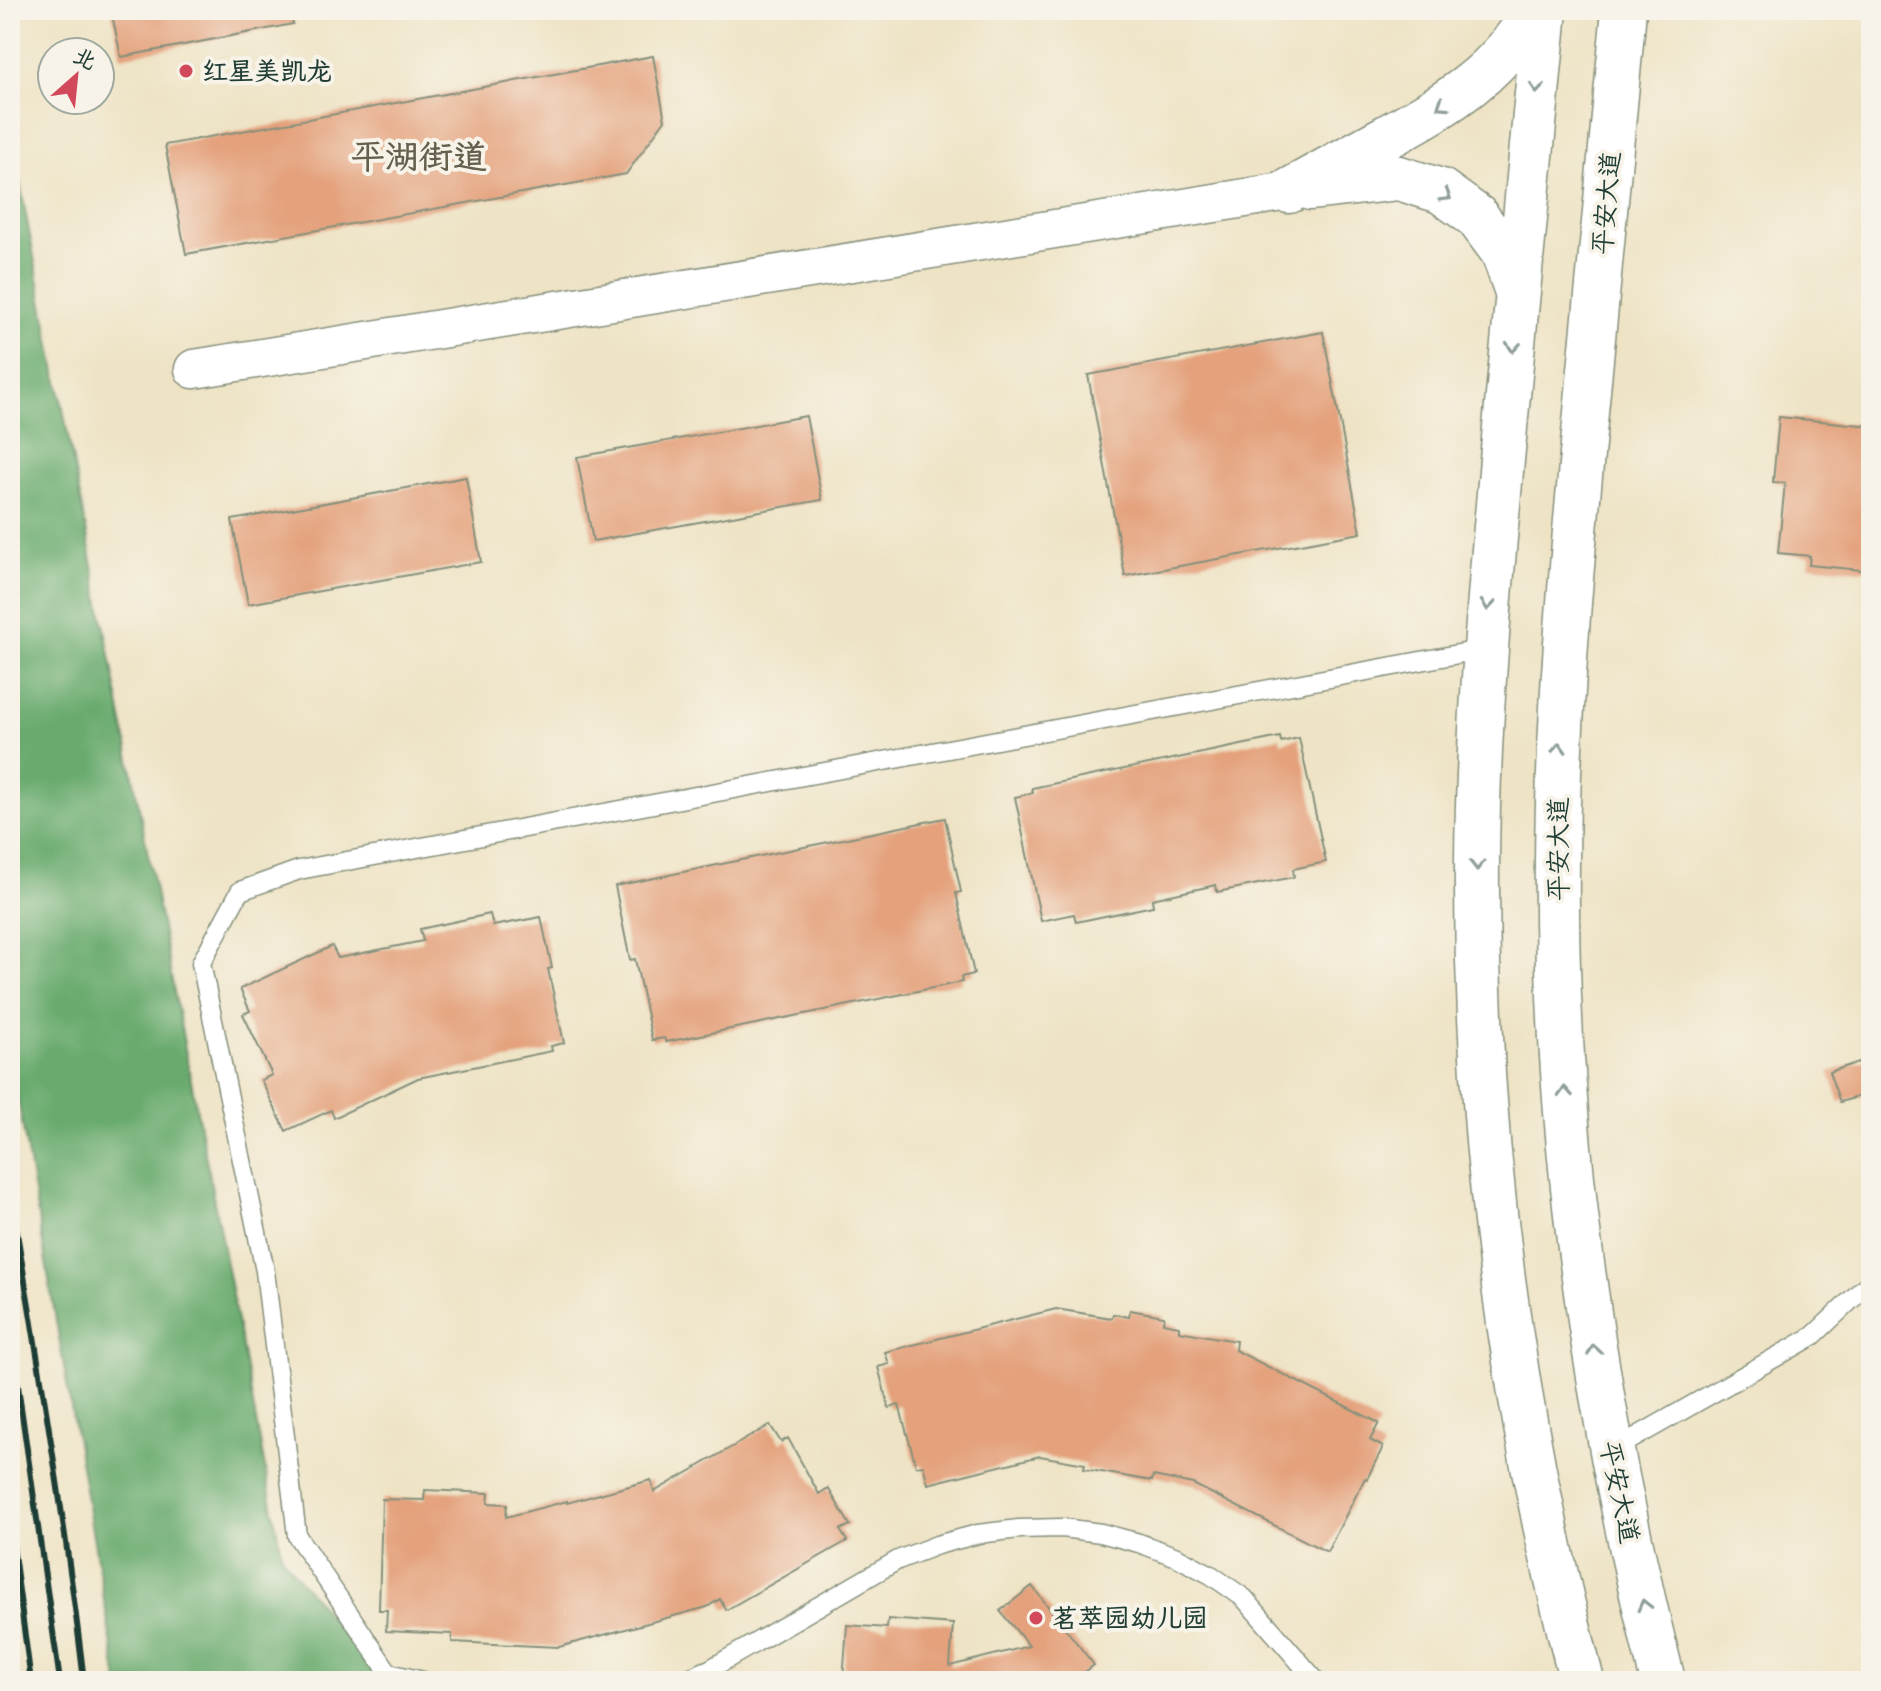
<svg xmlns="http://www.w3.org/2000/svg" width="1881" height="1691" viewBox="0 0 1881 1691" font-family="'Architects Daughter','LXGW WenKai TC',sans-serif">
<rect width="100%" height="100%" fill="#f7f3e8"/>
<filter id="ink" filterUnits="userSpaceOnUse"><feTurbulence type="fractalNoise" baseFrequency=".0125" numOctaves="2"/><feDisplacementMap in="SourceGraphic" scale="16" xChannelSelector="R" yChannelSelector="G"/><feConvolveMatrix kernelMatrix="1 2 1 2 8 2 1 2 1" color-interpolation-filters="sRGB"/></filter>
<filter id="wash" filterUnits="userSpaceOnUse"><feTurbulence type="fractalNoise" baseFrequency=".006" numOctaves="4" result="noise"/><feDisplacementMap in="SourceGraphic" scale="32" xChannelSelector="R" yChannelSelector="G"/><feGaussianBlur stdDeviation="1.8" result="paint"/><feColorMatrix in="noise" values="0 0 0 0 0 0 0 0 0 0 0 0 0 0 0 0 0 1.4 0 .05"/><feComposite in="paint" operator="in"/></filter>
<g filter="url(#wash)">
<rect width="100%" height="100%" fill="#eee3c5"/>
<path fill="#69ab6e" stroke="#447451" stroke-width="2" d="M10 131 282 1557 380 1681H118L10 1053Z"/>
<g id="blocks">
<path fill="#e4a17b" d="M111 10H291L293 24 121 57Z
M653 56 665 120 626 174 186 254 165 145Z
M1323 332 1361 533 1125 576 1088 375Z
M806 416 822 500 593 541 577 457Z
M1779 417 1871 426V571L1809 565 1810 556 1778 553 1785 483 1773 482Z
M466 477 481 562 248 604 232 520Z
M1280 737 1281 742 1299 738 1326 862 1293 869 1294 877 1217 892 1216 885 1152 899 1153 906 1076 922 1074 914 1041 921 1015 797 1033 793 1032 788Z
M945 818 961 892 956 893 974 974 961 977 962 982 800 1015 666 1042 664 1038 652 1040 635 959 630 960 615 886Z
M490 914 493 926 541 917 552 968 548 969 564 1043 551 1046 552 1051 418 1078 334 1118 331 1110 286 1131 261 1080 272 1075 243 1014 250 1011 240 989 332 946 338 958 423 941 420 929Z
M1871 1058V1093L1840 1102 1829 1072Z
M1056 1309 1112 1318 1113 1314 1129 1317 1130 1310 1164 1316 1163 1323 1179 1326V1331L1236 1341 1235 1350 1379 1423 1370 1440 1383 1447 1367 1479 1365 1478 1327 1552 1193 1484 1153 1476 1152 1481 1084 1469 1085 1464 1040 1456 928 1484 923 1465 916 1466 899 1405 889 1408 878 1367 889 1364 885 1352Z
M770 1425 781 1442 788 1438 819 1494 828 1488 850 1525 840 1530 847 1541 726 1610 720 1599 707 1607 559 1647 452 1642V1634L386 1631 387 1610H379L382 1499 424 1500 425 1490 489 1493 488 1503 507 1504 506 1517 567 1501V1503L651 1480 654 1492Z
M1032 1586 1094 1665 1073 1681H843L847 1625 887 1628 888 1619 953 1624 950 1666 1029 1646 1000 1611Z"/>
</g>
</g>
<g filter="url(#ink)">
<use href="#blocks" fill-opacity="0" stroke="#86907c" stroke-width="2"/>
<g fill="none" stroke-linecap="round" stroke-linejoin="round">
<defs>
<path id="service" d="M1613 1450 1813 1336 1871 1281
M423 1681 389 1673 297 1536 265 1271 201 963 240 891 299 870 1485 649
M682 1681 710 1669 898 1560 937 1545 978 1534 1019 1529 1062 1528 1101 1533 1139 1543 1177 1557 1211 1575 1244 1598 1316 1681"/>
<path id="minor" d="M194 369 1289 191"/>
<path id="secondary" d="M1545 10C1532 142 1520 274 1507 406 1493 558 1478 709 1477 861 1475 1137 1512 1414 1582 1681
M1624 10C1611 148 1598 285 1585 423 1571 569 1558 714 1557 861 1554 1138 1595 1413 1663 1681
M1311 188 1399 178 1441 191 1477 217 1503 252 1517 292
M1289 191C1321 173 1354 155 1387 137 1450 102 1497 75 1535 10"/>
</defs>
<use href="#service" stroke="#86907c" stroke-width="21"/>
<use href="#minor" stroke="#86907c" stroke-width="41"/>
<use href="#secondary" stroke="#86907c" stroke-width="47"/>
<use href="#service" stroke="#fff" stroke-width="18"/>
<use href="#minor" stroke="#fff" stroke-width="38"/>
<use href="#secondary" stroke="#fff" stroke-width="44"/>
<path stroke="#1f3d34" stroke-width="6" d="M10 1191C37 1354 65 1517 84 1681
M10 1330 60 1681
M10 1524 31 1681"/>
</g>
<defs><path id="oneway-chevron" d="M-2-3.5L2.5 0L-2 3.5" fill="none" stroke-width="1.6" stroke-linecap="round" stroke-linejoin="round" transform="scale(2)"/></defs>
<g stroke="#8f9e9a">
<use href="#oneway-chevron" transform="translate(1537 88) rotate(95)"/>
<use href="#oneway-chevron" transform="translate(1442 105) rotate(147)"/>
<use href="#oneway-chevron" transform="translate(1446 196) rotate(31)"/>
<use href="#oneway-chevron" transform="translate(1513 347) rotate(95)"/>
<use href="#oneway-chevron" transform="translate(1488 605) rotate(95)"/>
<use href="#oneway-chevron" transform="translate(1559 748) rotate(-88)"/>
<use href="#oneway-chevron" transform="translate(1477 865) rotate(90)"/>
<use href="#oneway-chevron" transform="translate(1565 1092) rotate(-93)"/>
<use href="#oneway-chevron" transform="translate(1594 1350) rotate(-99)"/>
<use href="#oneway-chevron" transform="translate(1644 1605) rotate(-104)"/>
</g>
</g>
<g fill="#d1495b" stroke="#f7f3e8" stroke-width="3">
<circle cx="186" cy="71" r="8"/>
<circle cx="1036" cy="1618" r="8"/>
</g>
<g text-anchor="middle" stroke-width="8" stroke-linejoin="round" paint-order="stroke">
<g font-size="26" font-weight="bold" fill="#1f3d34" stroke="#f7f3e8" text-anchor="start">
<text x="202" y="80">红星美凯龙</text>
<text x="1052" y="1627">茗萃园幼儿园</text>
</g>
<g font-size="26" fill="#1f3d34" stroke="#f7f3e8">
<text transform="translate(1606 203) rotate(-85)" y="9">平安大道</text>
<text transform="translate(1558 849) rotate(-90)" y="9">平安大道</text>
<text transform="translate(1620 1492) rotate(78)" y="9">平安大道</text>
</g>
<g font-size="34" font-weight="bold" fill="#64604d" stroke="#f7f3e8">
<text x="419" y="168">平湖街道</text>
</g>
</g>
<rect width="1881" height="1691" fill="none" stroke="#f7f3e8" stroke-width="40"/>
<g transform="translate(76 76) rotate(27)"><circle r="38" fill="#f7f3e8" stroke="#a1aaa0" stroke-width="2"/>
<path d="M0-6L14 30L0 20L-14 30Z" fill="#d1495b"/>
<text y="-12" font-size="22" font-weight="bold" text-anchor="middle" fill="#1f3d34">北</text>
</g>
</svg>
